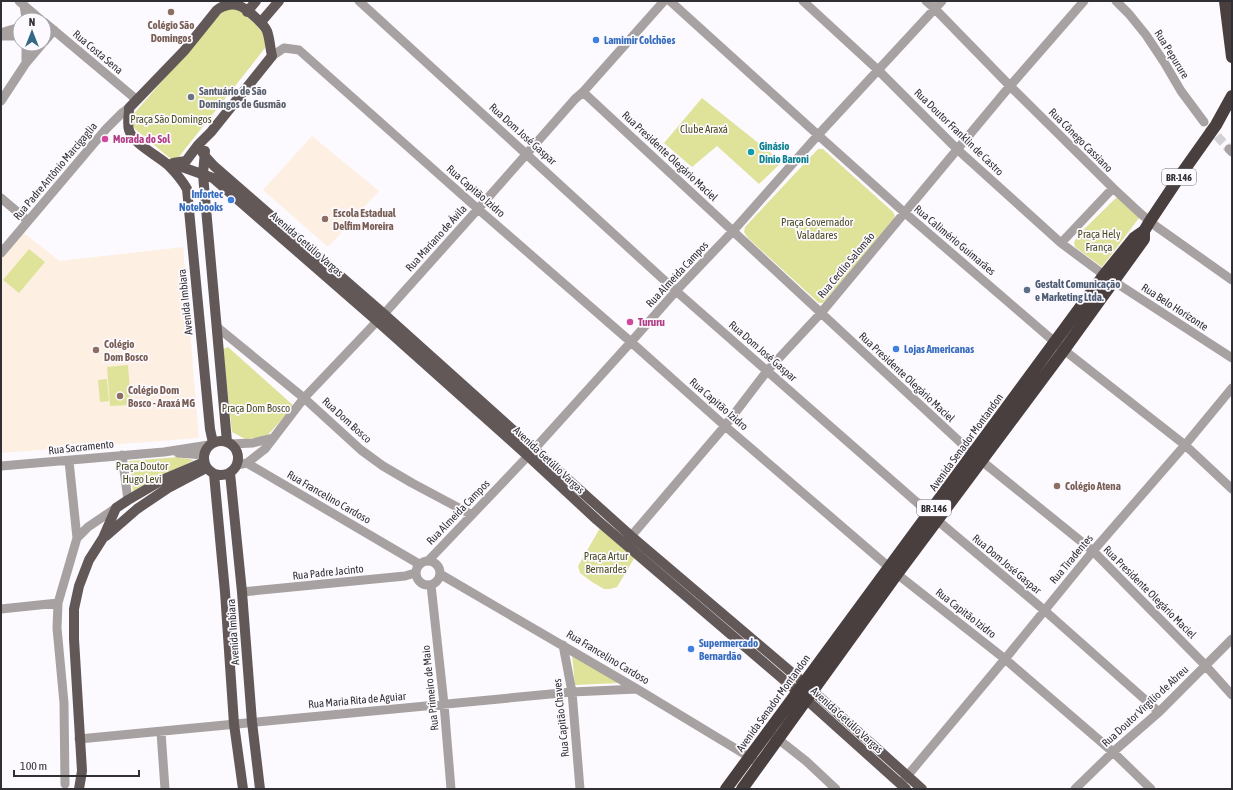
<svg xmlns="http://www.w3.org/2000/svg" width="1233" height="790" viewBox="0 0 1233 790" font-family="'Asap Condensed',sans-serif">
<rect width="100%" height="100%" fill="#fcfaff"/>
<path fill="#fdefe1" d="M312 136 379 191 328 247 263 190Z
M21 231 60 261 183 247 199 438 1 453V256Z"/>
<path fill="#dfe399" d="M235 8C241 11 262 29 264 35 266 39 265 43 265 48L178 158 172 160 135 129 131 122 132 116 220 14 226 10Z
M702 98 782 162 759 184 717 146 692 167 664 143Z
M818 149H823L893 212 895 216 893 221 823 303H819L748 238 744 232 745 227Z
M1119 195 1139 218 1102 267 1075 247 1074 242 1079 234Z
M29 249 45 262 19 293 3 280Z
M228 347 294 406 266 437 245 439 232 432 223 349Z
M128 365 131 405 110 406 107 367Z
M107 379 109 401 100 402 98 380Z
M178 457 194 460 133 492 129 461Z
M600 528 635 557 617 587 610 589H604L592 582 580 573 578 566Z
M572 655 619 683 575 685Z"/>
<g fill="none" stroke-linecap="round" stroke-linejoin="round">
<path stroke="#d3d1d6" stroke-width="9" stroke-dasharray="9 4.5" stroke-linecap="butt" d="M1208 126 1229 149"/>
<path stroke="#a7a1a1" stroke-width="9" d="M19 1 41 20
M359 1 676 291 937 520 1044 610 1159 712
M670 1 818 135 905 213 1064 350 1185 445 1232 489
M803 1 878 70 958 150 1061 243 1104 275 1232 358
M926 1 935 9 1010 86 1113 188 1141 214 1157 227 1232 280
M1116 1 1129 14 1146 35 1164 62 1181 91 1204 122
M24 5 26 18 24 20
M44 22 137 100
M1 33 20 27
M2 36H20
M44 42 54 30
M26 44V63
M272 56 284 48 299 50 478 209 631 342 725 426 897 574 1005 659 1113 752 1151 789
M583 92 973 454 1093 551 1205 665 1232 695
M1 101 26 63 42 44
M1229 149 1232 152
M1 198 28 221
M1061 243 1113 188
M1 253 106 129 122 113 129 108
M217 327 304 398 361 450 383 466 412 483 472 515
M230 444 253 443 273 438
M178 453 204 455
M122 455 128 500
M69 461 77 538
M247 463 419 564
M237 465 247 463 265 449 304 398 384 314 478 209 575 99 583 92 664 1
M1 466 164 452 209 445
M627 541 725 426 767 371 821 313 1010 86 1084 1
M416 573a12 12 0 1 1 24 0a12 12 0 1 1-24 0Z
M428 561 528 456 631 342 676 291 733 231 818 135 942 1
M440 574 637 689 761 764
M431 585 444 704 451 789
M242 592 405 576 415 573
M1 609 58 603
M563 645 572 692 580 789
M161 732 165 789
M773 735 806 761 836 789
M79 739 572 692 637 689
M903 781 1005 659 1093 551 1185 445 1232 388
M65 784 64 703 57 628 58 603 77 538 88 527 116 508
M1075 789 1113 752 1159 712 1232 639"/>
<path stroke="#625858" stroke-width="10" d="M247 12 256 1
M261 22 279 1
M198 145 204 155 214 166 384 314 631 536 804 683 922 789
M205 151 203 174 204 186 227 442
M173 163 186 161 198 145 211 132 272 56C270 48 270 39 267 31 265 25 247 9 240 6 232 3 223 5 217 10L184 51 129 108C129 115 127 123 129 130 133 144 157 155 168 165 175 172 182 180 187 189L210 429 213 443
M167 164 182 167 213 178 377 321 528 456 597 520 798 692 906 789
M204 458a17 17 0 1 1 34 0a17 17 0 1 1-34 0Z
M230 473 242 592 252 722 260 789
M214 474 225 592 234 724 243 789
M106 536 137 509 168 488 206 468
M79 789 82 771 74 639V609L79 586 89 560 103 538 116 508 128 500 164 479 204 462"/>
<path stroke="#4a3f3f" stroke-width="12" d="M1225 1 1232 57
M726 789 1104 275 1134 238 1144 231
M742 789 897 574 1064 350 1144 239V231L1150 221 1182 173 1216 125 1232 96"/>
</g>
<g fill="#8d6e63" stroke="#fcfaff" stroke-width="1.5">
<circle cx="171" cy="12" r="4"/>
<circle cx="325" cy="219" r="4"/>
<circle cx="96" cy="350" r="4"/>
<circle cx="120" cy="396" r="4"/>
<circle cx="1057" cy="486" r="4"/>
</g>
<g fill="#3f7fe0" stroke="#fcfaff" stroke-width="1.5">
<circle cx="596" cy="40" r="4"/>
<circle cx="231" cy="200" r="4"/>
<circle cx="896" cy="349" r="4"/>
<circle cx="691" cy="649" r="4"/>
</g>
<circle fill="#6b7280" stroke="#fcfaff" stroke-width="1.5" cx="191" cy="97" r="4"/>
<g fill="#d1479c" stroke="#fcfaff" stroke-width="1.5">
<circle cx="105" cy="139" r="4"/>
<circle cx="630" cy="322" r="4"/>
</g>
<circle fill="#0f9aa8" stroke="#fcfaff" stroke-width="1.5" cx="751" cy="152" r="4"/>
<circle fill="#5c6f8a" stroke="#fcfaff" stroke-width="1.5" cx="1027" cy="290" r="4"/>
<g text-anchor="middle" stroke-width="3.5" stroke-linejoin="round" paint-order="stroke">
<g fill="#fcfaff" stroke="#6d6c70" stroke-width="1">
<rect x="1162" y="169" width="34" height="16" rx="3"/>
<rect x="917" y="500" width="34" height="16" rx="3"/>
</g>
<g font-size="10" font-weight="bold" fill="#302f33">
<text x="1179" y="181">BR-146</text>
<text x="934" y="512">BR-146</text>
</g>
<g font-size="11" font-weight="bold" fill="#785e54" stroke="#fcfaff" text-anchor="start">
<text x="171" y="29" text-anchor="middle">Colégio São<tspan x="171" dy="13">Domingos</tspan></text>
<text x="333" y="217">Escola Estadual<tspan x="333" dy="13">Delfim Moreira</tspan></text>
<text x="104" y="348">Colégio<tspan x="104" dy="13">Dom Bosco</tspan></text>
<text x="128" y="394">Colégio Dom<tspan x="128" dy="13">Bosco - Araxá MG</tspan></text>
<text x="1065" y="490">Colégio Atena</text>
</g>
<g font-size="11" font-weight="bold" fill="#366cbe" stroke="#fcfaff" text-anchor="start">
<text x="604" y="44">Lamimir Colchões</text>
<text x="223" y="198" text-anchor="end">Infortec<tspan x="223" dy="13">Notebooks</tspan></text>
<text x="904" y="353">Lojas Americanas</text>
<text x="699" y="647">Supermercado<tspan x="699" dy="13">Bernardão</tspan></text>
</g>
<g font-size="11" fill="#302f33" stroke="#fcfaff">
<text transform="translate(98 52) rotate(40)" y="4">Rua Costa Sena</text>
<text transform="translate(1172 54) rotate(58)" y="4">Rua Pepurure</text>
<text transform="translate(959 132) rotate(44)" y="4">Rua Doutor Franklin de Castro</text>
<text transform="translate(523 134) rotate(42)" y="4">Rua Dom José Gaspar</text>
<text transform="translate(1081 140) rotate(45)" y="4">Rua Cônego Cassiano</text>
<text transform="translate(670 156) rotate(43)" y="4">Rua Presidente Olegário Maciel</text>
<text transform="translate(55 171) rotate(-50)" y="4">Rua Padre Antônio Marcigaglia</text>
<text transform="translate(476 191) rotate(41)" y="4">Rua Capitão Izidro</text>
<text transform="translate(436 238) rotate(-48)" y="4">Rua Mariano de Ávila</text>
<text transform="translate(955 240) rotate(40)" y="4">Rua Calimério Guimarães</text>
<text transform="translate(307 244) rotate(41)" y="4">Avenida Getúlio Vargas</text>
<text transform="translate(846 265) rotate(-50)" y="4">Rua Cecílio Salomão</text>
<text transform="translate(677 274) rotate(-47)" y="4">Rua Almeida Campos</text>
<text transform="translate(185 302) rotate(-96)" y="4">Avenida Imbiara</text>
<text transform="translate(1175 307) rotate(33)" y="4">Rua Belo Horizonte</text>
<text transform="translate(763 351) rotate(41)" y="4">Rua Dom José Gaspar</text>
<text transform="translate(907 377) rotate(43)" y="4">Rua Presidente Olegário Maciel</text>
<text transform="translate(719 404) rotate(41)" y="4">Rua Capitão Izidro</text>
<text transform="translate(347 420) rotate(42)" y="4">Rua Dom Bosco</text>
<text transform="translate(966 442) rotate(-54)" y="4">Avenida Senador Montandon</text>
<text transform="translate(81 447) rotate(-6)" y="4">Rua Sacramento</text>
<text transform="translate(549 460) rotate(43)" y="4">Avenida Getúlio Vargas</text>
<text transform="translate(329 497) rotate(30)" y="4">Rua Francelino Cardoso</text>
<text transform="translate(458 512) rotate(-46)" y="4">Rua Almeida Campos</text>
<text transform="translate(1071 559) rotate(-50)" y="4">Rua Tiradentes</text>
<text transform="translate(1007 564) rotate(40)" y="4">Rua Dom José Gaspar</text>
<text transform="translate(328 572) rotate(-6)" y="4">Rua Padre Jacinto</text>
<text transform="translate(1150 592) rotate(45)" y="4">Rua Presidente Olegário Maciel</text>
<text transform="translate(966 613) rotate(38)" y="4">Rua Capitão Izidro</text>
<text transform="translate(233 632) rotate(-94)" y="4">Avenida Imbiara</text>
<text transform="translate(608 657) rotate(31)" y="4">Rua Francelino Cardoso</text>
<text transform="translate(430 688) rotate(-96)" y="4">Rua Primeiro de Maio</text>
<text transform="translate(357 700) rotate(-5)" y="4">Rua Maria Rita de Aguiar</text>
<text transform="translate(773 703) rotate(-54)" y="4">Avenida Senador Montandon</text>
<text transform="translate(1145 706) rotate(-43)" y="4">Rua Doutor Virgílio de Abreu</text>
<text transform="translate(561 718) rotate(-96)" y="4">Rua Capitão Chaves</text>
<text transform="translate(847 720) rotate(42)" y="4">Avenida Getúlio Vargas</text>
</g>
<g font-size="11" font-weight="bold" fill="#5b616d" stroke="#fcfaff" text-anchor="start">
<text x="199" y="95">Santuário de São<tspan x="199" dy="13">Domingos de Gusmão</tspan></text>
</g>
<g font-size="11" fill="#4b4c22" stroke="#fcfaff">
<text x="171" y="123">Praça São Domingos</text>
<text x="704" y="133">Clube Araxá</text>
<text x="817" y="226">Praça Governador<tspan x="817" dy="13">Valadares</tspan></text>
<text x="1099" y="238">Praça Hely<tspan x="1099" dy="13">França</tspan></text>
<text x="256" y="412">Praça Dom Bosco</text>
<text x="142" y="470">Praça Doutor<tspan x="142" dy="13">Hugo Levi</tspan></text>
<text x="606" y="560">Praça Artur<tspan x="606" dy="13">Bernardes</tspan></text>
</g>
<g font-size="11" font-weight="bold" fill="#b23c85" stroke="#fcfaff" text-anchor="start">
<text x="113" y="143">Morada do Sol</text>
<text x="638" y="326">Tururu</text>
</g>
<g font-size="11" font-weight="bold" fill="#0d838f" stroke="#fcfaff" text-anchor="start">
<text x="759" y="150">Ginásio<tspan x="759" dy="13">Dinio Baroni</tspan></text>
</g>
<g font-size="11" font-weight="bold" fill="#4e5e75" stroke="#fcfaff" text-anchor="start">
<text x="1035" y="288">Gestalt Comunicação<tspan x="1035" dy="13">e Marketing Ltda.</tspan></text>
</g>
</g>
<rect width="1233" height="790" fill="none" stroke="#302f33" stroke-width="4"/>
<g transform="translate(32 32)"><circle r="19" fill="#fcfaff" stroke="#aaa9ad"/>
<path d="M0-3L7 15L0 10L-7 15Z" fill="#346985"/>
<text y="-6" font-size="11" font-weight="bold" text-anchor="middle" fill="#302f33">N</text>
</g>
<path d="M14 770v6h125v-6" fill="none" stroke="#302f33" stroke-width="2"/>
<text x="20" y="770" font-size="12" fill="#302f33" stroke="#fcfaff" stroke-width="3" paint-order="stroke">100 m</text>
</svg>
